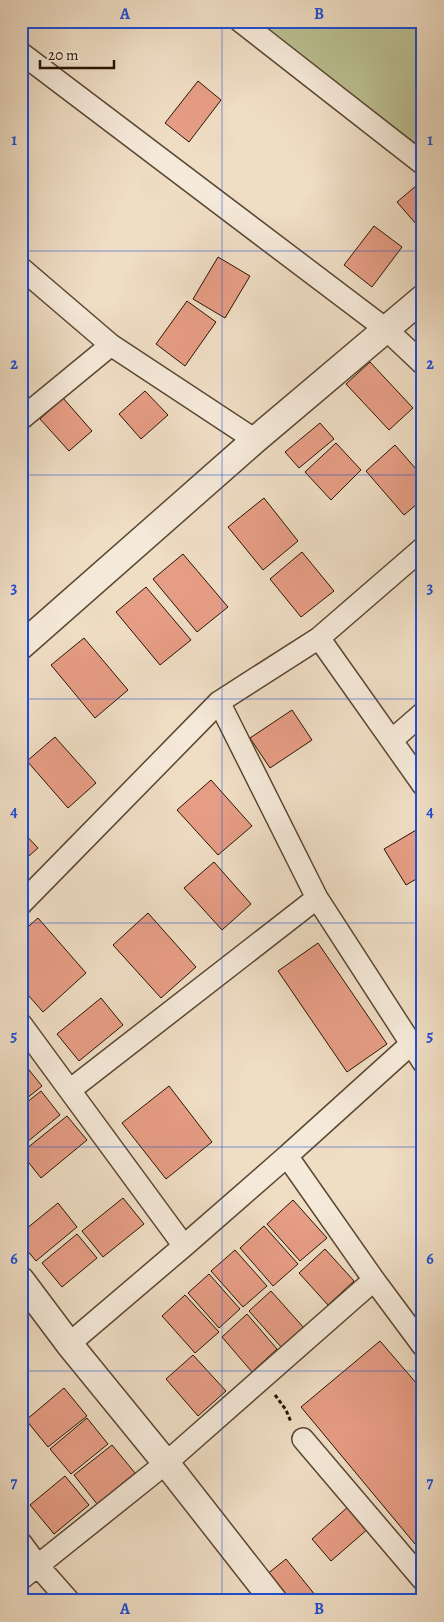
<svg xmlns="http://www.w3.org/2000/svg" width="444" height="1622" viewBox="0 0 444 1622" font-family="Alegreya,serif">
<rect width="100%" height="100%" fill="#efddc4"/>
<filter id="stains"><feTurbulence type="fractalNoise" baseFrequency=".004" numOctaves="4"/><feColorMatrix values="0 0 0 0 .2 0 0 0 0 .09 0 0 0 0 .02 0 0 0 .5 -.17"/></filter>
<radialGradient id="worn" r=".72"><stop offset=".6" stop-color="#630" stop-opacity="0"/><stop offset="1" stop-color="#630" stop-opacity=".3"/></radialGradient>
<path fill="#bbc092" stroke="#726a49" d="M257 21H423V149Z"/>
<path fill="#e69d85" stroke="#291500" d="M198 81 221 100 189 142 165 123Z
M423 180V232L397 202Z
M374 226 402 247 372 287 344 265Z
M218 257 250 276 225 318 193 299Z
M187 301 216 322 185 366 156 344Z
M370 362 413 408 389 430 346 384Z
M145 391 168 415 141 439 119 414Z
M63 398 92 431 69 451 40 419Z
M320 423 334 439 299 468 285 452Z
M336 443 361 470 331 500 305 472Z
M395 445 423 477V499L404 515 366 471Z
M264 498 298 541 263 570 228 527Z
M21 511 29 520 21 526Z
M302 552 334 591 301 617 270 579Z
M183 554 228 607 197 632 153 579Z
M146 587 191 640 160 665 116 612Z
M21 597 29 606 21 613Z
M84 638 128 690 95 718 51 665Z
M292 710 312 740 270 768 250 738Z
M55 737 96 783 68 808 27 761Z
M211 780 252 826 218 855 177 810Z
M423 826V875L406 885 384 849Z
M21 830 38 848 21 863Z
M214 862 251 904 222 930 184 888Z
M148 913 196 967 161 998 113 945Z
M38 918 86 973 43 1012 21 987V933Z
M318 943 387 1044 347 1072 278 971Z
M101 998 123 1025 79 1061 57 1034Z
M25 1065 42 1086 21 1103V1068Z
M169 1086 212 1142 166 1179 122 1123Z
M41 1091 60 1115 21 1147V1107Z
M67 1116 87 1140 41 1178 21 1153Z
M123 1198 144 1224 103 1257 82 1231Z
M293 1200 327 1238 300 1261 267 1224Z
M58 1203 77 1227 36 1261 21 1243V1233Z
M264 1226 298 1264 273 1286 240 1248Z
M77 1234 97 1258 62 1287 42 1263Z
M325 1249 354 1281 328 1305 299 1273Z
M235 1250 267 1286 243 1307 211 1271Z
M209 1274 240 1309 219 1328 188 1293Z
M271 1291 304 1328 282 1348 249 1311Z
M185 1295 219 1332 195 1353 162 1316Z
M247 1314 277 1349 252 1372 222 1337Z
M380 1341 423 1391V1538L415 1544 301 1407Z
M193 1355 226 1391 198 1416 166 1379Z
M64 1388 87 1416 48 1447 26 1420Z
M87 1418 108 1444 71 1474 50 1449Z
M112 1445 135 1473 97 1504 74 1475Z
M65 1476 89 1505 54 1534 30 1505Z
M349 1506 369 1528 331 1561 312 1539Z
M286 1559 316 1596 310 1601H286L266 1575Z"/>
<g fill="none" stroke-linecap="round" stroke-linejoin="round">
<defs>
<path id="minor" d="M240 21 423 164
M21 53 387 330 423 364
M21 268 111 345 255 440
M21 419 111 345
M319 638 423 785
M219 702 317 898 423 1062
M392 740 423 713
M21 904 219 702 319 638 423 548
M21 1024 184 1246
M70 1090 317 898
M374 1280 287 1156 411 1044
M69 1344 184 1246 287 1156
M303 1439 423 1580
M21 1543 38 1566 69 1601
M21 1579 166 1463 374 1280 423 1346"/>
<path id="tertiary" d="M21 646 255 440 423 298
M21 1280 69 1344 166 1463 274 1601"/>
</defs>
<use href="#minor" stroke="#5a4731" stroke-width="24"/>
<use href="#tertiary" stroke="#5a4731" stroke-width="29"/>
<path stroke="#291500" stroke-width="3" stroke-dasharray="4 2.5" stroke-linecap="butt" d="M275 1395 286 1410 291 1422"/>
<use href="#minor" stroke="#f5e9d9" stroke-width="21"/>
<use href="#tertiary" stroke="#f5e9d9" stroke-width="26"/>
</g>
<path fill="none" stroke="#1d4ed8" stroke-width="1" stroke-opacity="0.55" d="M222 21V1601M21 251H423M21 475H423M21 699H423M21 923H423M21 1147H423M21 1371H423"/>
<rect width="444" height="1622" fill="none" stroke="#efddc4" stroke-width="55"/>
<path d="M40 60v8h74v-8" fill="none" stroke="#291500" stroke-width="2.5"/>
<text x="48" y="60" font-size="15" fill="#291500" stroke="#f5e9d9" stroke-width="4" paint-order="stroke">20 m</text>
<rect x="28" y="28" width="388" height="1566" fill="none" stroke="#1d4ed8" stroke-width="2"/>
<g font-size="16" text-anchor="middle" font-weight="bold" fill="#1d4ed8">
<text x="125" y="19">A</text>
<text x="319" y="19">B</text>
<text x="14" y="145">1</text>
<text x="430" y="145">1</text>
<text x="14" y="369">2</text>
<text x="430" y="369">2</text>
<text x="14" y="593">3</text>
<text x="430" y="593">3</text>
<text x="14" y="817">4</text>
<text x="430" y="817">4</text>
<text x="14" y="1041">5</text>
<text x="430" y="1041">5</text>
<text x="14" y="1264">6</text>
<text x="430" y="1264">6</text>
<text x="14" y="1488">7</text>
<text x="430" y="1488">7</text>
<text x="125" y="1614">A</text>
<text x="319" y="1614">B</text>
</g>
<rect width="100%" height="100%" filter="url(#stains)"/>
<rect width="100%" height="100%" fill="url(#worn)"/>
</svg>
